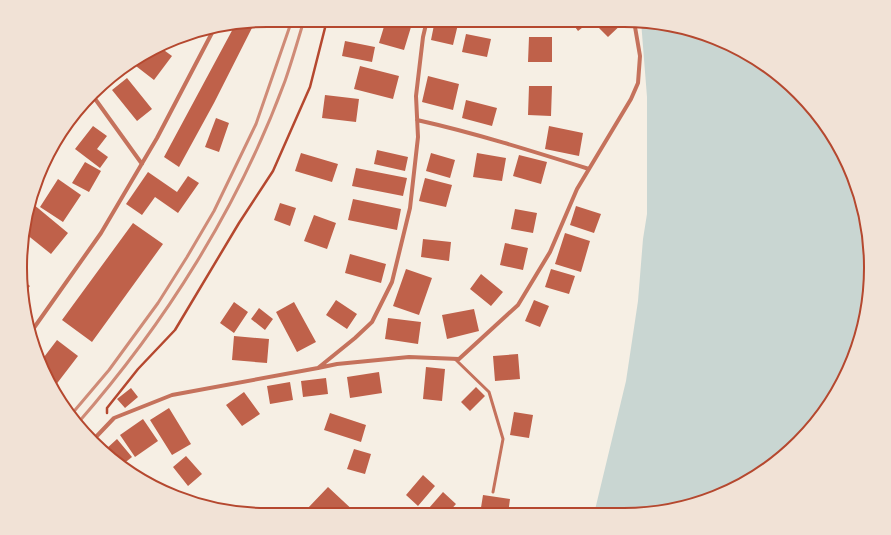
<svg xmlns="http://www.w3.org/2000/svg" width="891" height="535" viewBox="0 0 891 535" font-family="'Sofia Sans Condensed',sans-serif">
<rect width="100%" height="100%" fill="#f6efe4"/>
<path fill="#c9d6d2" d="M641 21 703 33 761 62 829 130 866 219V316L829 405 787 453 747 482 703 502 640 514H594L626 381 638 301 643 239 647 214V97Z"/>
<path fill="#bf614a" d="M386 20 411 27 404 50 379 43Z
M435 20H459L453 45 431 40Z
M570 20H592L578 31Z
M600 20 625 21 608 37 596 25Z
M255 22 214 103 179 167 164 157 235 25Z
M466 34 491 39 487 57 462 52Z
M529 37H552V62H528Z
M345 41 375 47 372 62 342 56Z
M161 48 172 56 154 80 132 63Z
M360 66 399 76 393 99 354 89Z
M428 76 459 84 453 110 422 102Z
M127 78 152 109 137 121 112 90Z
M529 86H552L551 116 528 115Z
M325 95 359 99 356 122 322 118Z
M466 100 497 108 492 126 462 118Z
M216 118 229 123 219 152 205 147Z
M93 126 107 136 97 149 108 157 100 168 75 149Z
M549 126 583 133 579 156 545 149Z
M377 150 408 157 405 171 374 164Z
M301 153 338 164 332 182 295 171Z
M431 153 455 160 450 178 426 171Z
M477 153 506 158 502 181 473 177Z
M519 155 547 162 541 184 513 176Z
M85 162 101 171 89 192 72 183Z
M356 168 407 178 403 196 352 186Z
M148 172 177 192 188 176 199 183 178 213 155 197 142 215 126 204Z
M425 178 452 185 446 207 419 201Z
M58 179 81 195 63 222 40 207Z
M353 199 401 209 397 230 348 220Z
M280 203 296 208 290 226 274 220Z
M33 204 68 233 51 254 26 234 30 208Z
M576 206 601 214 594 233 570 225Z
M515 209 537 213 533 233 511 229Z
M314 215 336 223 327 249 304 241Z
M133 223 163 244 92 342 62 320Z
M565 233 590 241 581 272 555 264Z
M423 239 451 242 449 261 421 257Z
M505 243 528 248 523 270 500 265Z
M350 254 386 264 381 283 345 273Z
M406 269 432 278 419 315 393 306Z
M551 269 575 276 569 294 545 287Z
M481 274 503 292 491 306 470 289Z
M22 280 30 286 24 293Z
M336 300 357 314 347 329 326 315Z
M534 300 549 306 540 327 525 321Z
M234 302 248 312 234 333 220 323Z
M294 302 316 342 297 352 276 312Z
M259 308 273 319 265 330 251 319Z
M474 309 479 331 447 339 442 315Z
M388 318 421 322 418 344 385 339Z
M234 336 269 339 267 363 232 360Z
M57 340 78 356 55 386 41 361Z
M518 354 520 379 495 381 493 356Z
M426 367 445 369 442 401 423 399Z
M379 372 382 393 350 398 347 377Z
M326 378 328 394 303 397 301 381Z
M290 382 293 400 270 404 267 386Z
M476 387 485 396 470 411 461 402Z
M131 388 138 397 125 408 117 399Z
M244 392 260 414 242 426 226 405Z
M169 408 191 444 172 455 150 420Z
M514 412 533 415 529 438 510 435Z
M330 413 366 425 361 442 324 430Z
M143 419 158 441 135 457 120 435Z
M117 439 132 457 122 465 105 450Z
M354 449 371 454 365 474 347 469Z
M186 456 202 474 188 486 173 467Z
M423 475 435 486 418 506 406 495Z
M328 487 357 514H313L307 509Z
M443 492 456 504 447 514H435L429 508Z
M483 495 510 499 508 514H480Z"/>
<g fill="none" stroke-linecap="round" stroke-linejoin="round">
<path stroke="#b5482f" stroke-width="2.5" d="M107 413V408L138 369 175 330 239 223 273 171 310 87 327 20"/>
<path stroke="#c5725c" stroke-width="3" d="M455 359 489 392 503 439 493 492"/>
<path stroke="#c5725c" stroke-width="4" d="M93 96 142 164
M417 120C475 133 532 151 589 169
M31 332 101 233 157 138 214 29
M318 368 337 364 409 357 459 359 518 305 550 252 577 189 631 99 638 83 640 56 634 21
M94 439 114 418 172 395 318 368 355 338 372 322 392 282 410 208 418 137 416 96 423 37 427 20"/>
<path stroke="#cf8b77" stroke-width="3" d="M70 416 109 370 158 303 187 257 214 211 256 124 292 20
M77 424C165 324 239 206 285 81 292 61 298 40 304 20"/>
</g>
<path d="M0 0H891V535H0ZM267 27H624A240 240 0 0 1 864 267V268A240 240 0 0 1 624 508H267A240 240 0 0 1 27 268V267A240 240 0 0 1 267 27Z" fill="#f1e2d6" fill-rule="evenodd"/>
<path fill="none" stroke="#b5482f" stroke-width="2" d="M267 27H624A240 240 0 0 1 864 267V268A240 240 0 0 1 624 508H267A240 240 0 0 1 27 268V267A240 240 0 0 1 267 27Z"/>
</svg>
